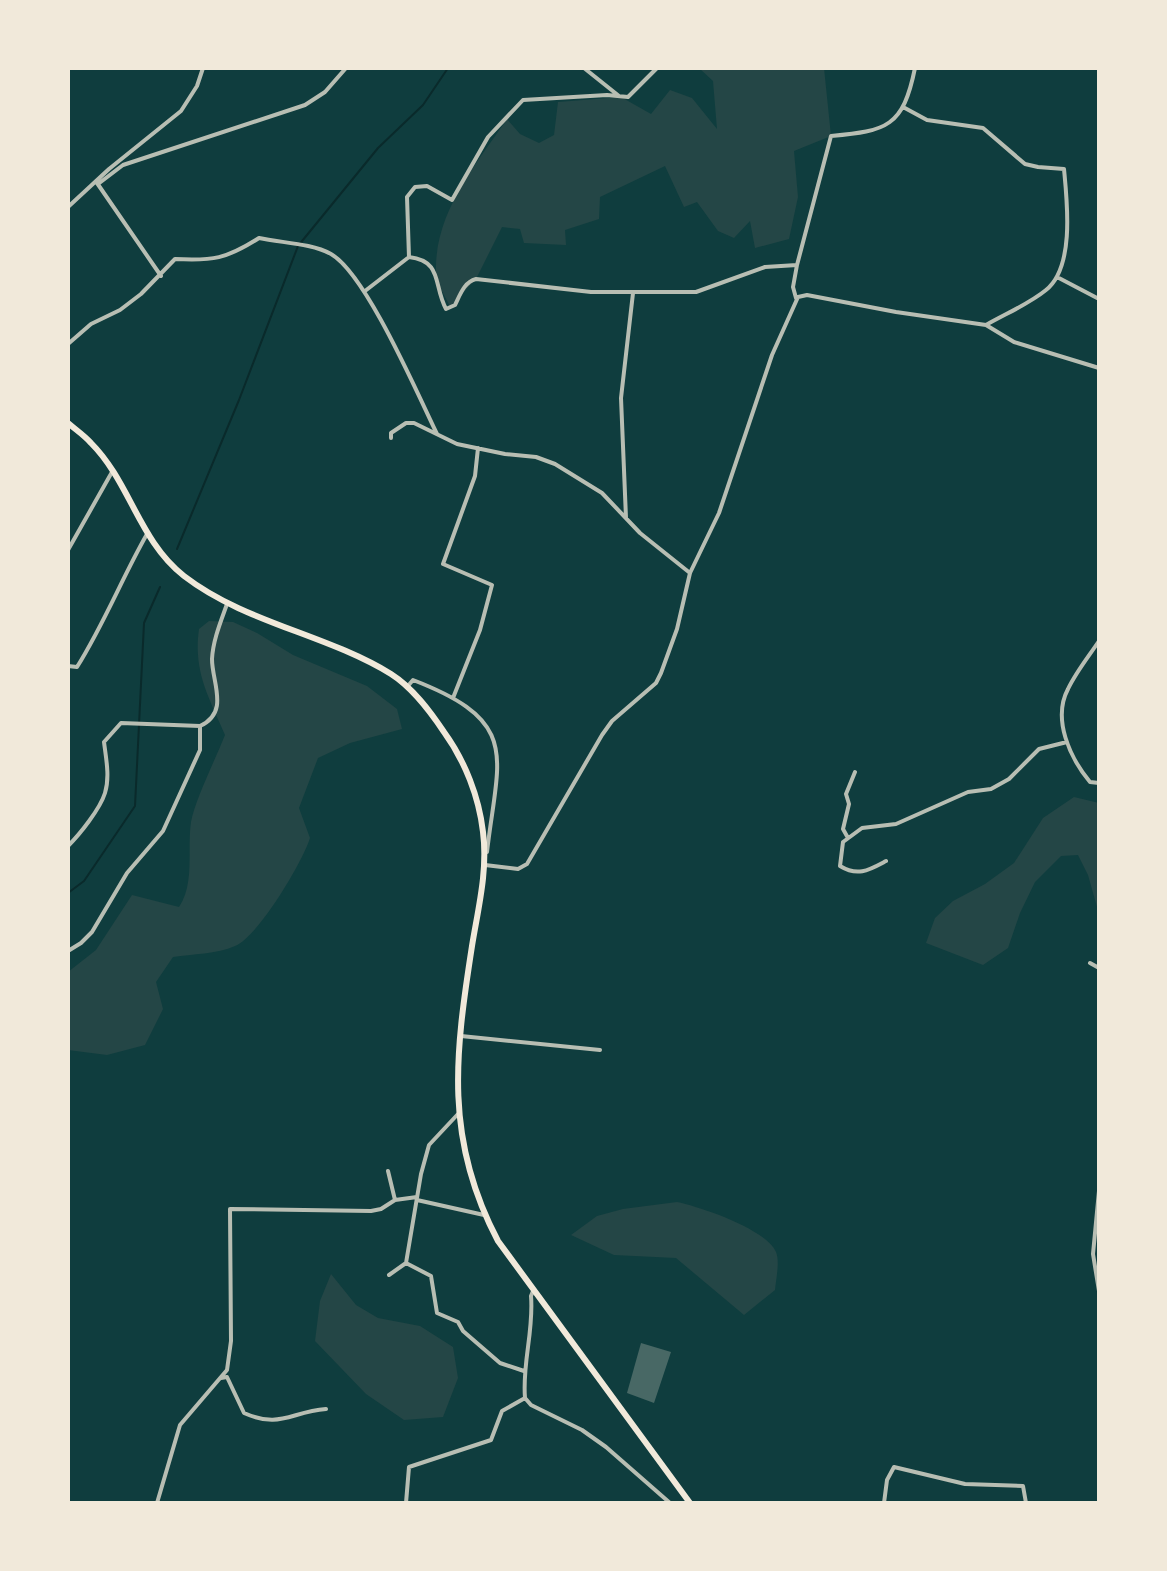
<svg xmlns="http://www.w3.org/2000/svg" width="1167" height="1571" viewBox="0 0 1167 1571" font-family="Raleway,sans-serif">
<rect width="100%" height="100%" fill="#0f3d3e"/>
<path fill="#244646" d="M699 68H824L831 136 794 151 798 197 789 239 755 248 750 221 734 238 718 231 697 202 684 207 665 166 600 197 599 219 565 230 566 245 524 243 520 229 502 227 476 279 450 307C446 297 436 284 436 273 434 213 475 166 507 119L520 134 539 143 554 135 558 102 621 97 651 114 670 90 692 98 717 129 713 81Z
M209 621 233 622 257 633 293 655 367 686 397 709 402 729 350 743 318 758 299 808 310 838C302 863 258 937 235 946 217 954 192 954 173 957L156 982 163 1009 145 1045 107 1055 68 1050V972L96 950 132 895 179 907C195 883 187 850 191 822 195 800 216 758 225 735 209 697 193 672 199 629Z
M1074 797 1099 803V914L1088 875 1078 855 1061 856 1035 882 1020 913 1008 948 983 965 926 943 935 918 953 901 985 884 1014 863 1043 818Z
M677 1202C701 1207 766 1229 776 1252 780 1262 776 1279 775 1290L744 1315 676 1258 614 1255 571 1235 597 1216 623 1209Z
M331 1274 356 1305 378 1318 420 1326 453 1347 458 1378 443 1417 404 1420 366 1394 315 1341 320 1301Z"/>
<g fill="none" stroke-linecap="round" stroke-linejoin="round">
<path stroke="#0a2a2b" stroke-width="2" d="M177 549 239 400 298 246 378 148 423 105 448 68
M68 893 84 881 135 806 144 623 160 587"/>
</g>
<path fill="#486865" d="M641 1343 671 1352 654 1403 627 1393Z"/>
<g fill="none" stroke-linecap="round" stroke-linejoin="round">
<path stroke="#b8beb3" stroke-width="4" d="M584 68 619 96
M903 107 927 120 983 128 1025 164 1038 167 1064 169C1067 201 1075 267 1046 290 1029 304 1005 314 986 325
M97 183 161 276
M98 184 123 165 305 105 325 92 346 68
M68 207 109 169 181 111 197 86 203 68
M409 257 407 197 415 187 427 186 452 200 488 137 523 100 607 95 628 97 657 68
M1057 277 1099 299
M365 291 409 257C443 261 433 285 446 309L455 305C460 295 464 282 476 279L591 292H696L765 267 797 265
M796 298 793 287 797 265 831 136C887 131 903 127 915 68
M68 344 91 324 120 310 141 294 175 259C213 261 226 259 259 238 281 243 311 243 331 254 366 274 417 393 437 434
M1099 437V442
M391 438V433L406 423H414L457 444 505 454 536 457 555 464 602 493 640 533 690 573
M626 518 621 398 633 293
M68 550 112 472
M1099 641C1089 656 1076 672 1068 689 1052 719 1070 758 1090 782L1099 783
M68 666 77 667C104 624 122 578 147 534
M407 687 413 680C522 722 498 756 487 852
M453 698 480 630 492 585 443 564 475 476 478 448
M848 838 843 829 849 804 846 794 855 772
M68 846C80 834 100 809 105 793 110 777 106 758 104 742L121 723 200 726C230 712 212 683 212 659 213 640 221 621 227 604
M886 861C869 870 858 877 840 866L843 842 862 828 896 824 968 792 991 789 1009 779 1039 749 1067 742
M485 865 518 869 527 864 602 735 612 721 656 683 661 673 677 629 690 573 719 513 772 355 798 297 807 295 896 312 986 325 1014 342 1099 368
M68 951 81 943 92 932 127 873 163 831 200 750V726
M1090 963 1099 968
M461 1036 600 1050
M388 1171 395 1200 417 1197
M1099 1191 1093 1254 1099 1291
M417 1200 484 1215
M406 1263 431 1276 437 1313 458 1322 463 1331 500 1363 524 1371
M389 1275 406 1263 421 1174 429 1145 458 1114
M533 1291 531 1296C534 1331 522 1363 525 1398L531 1405 582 1430 606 1447 670 1503
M221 1378 227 1377 244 1413C280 1429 290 1412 326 1409
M157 1503 180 1425 227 1370 231 1341 230 1209 371 1211 381 1209 395 1200
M406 1503 409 1467 491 1440 502 1411 525 1398
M884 1503 887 1480 894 1467 965 1484 1023 1486 1026 1503"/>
<path stroke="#f1e9da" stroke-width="6" d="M68 423C76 430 84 435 91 443 130 482 139 541 184 576 245 623 326 634 391 674 413 688 430 711 444 732 465 761 479 797 483 832 488 871 478 909 472 946 455 1055 444 1139 498 1241L690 1503"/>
</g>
<rect width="1167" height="1571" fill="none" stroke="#f1e9da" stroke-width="140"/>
</svg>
